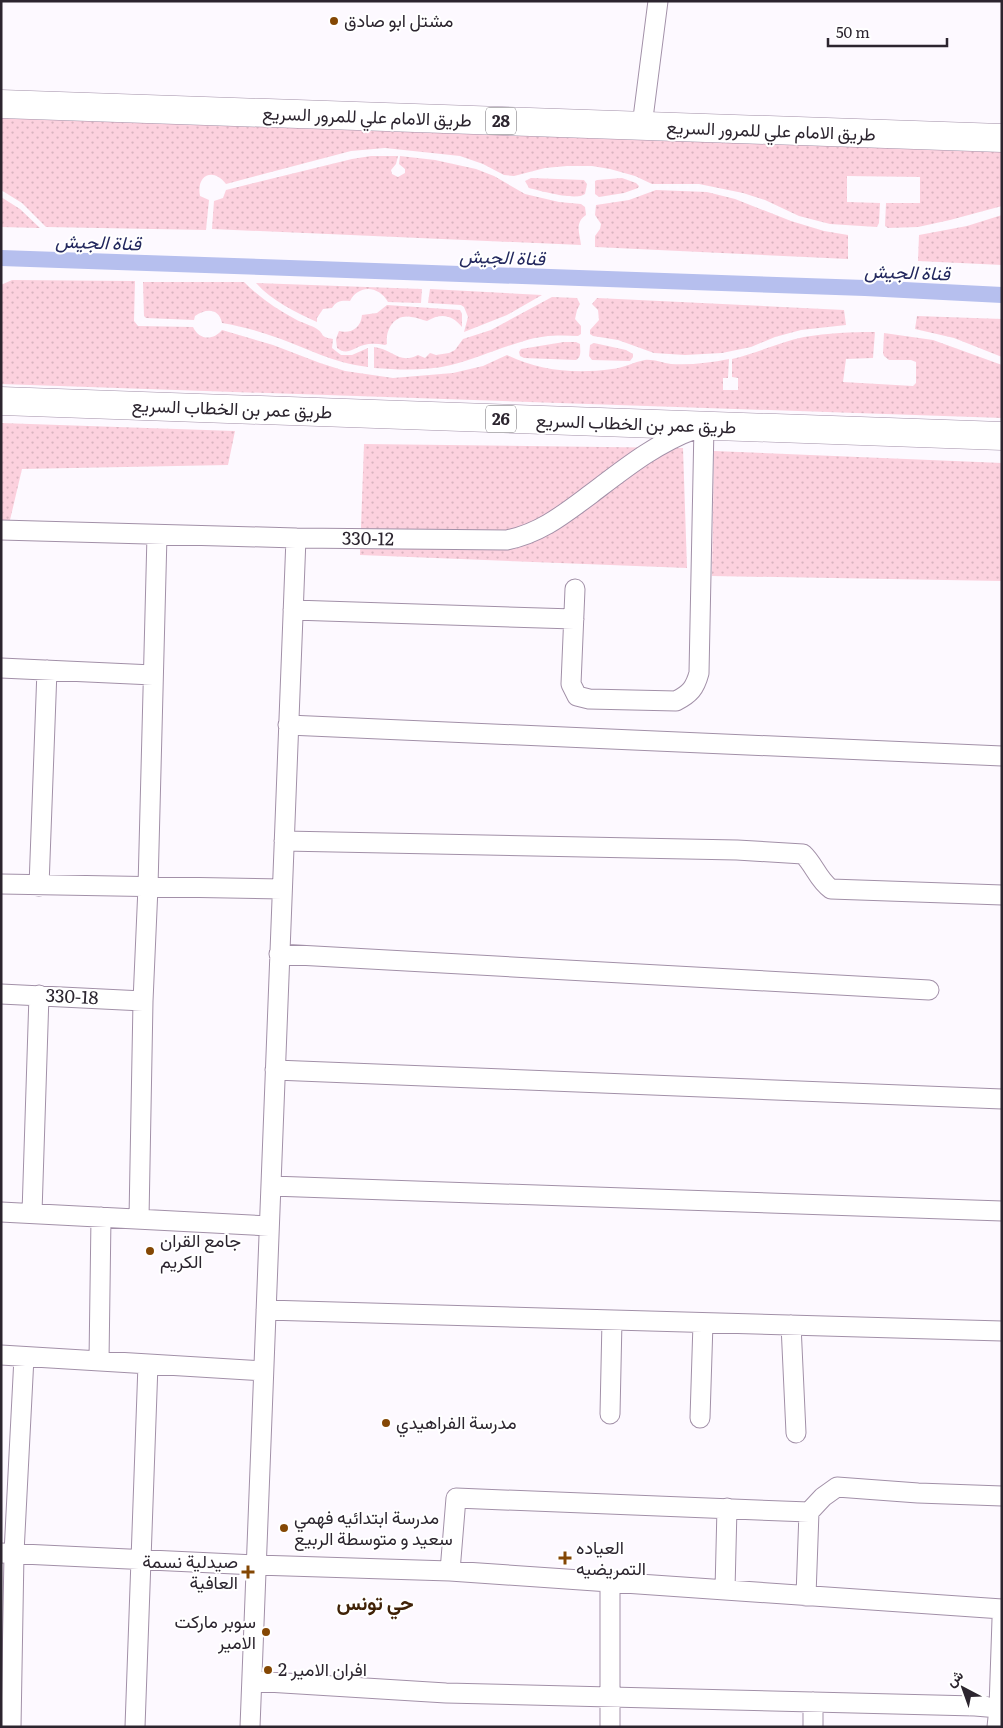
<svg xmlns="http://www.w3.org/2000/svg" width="1003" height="1728" viewBox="0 0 1003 1728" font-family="Literata,Vazirmatn,serif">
<defs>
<pattern id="grass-dots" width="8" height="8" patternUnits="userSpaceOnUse" patternTransform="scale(1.25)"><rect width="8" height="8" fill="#fcd1de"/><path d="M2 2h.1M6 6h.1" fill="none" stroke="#d8b3bf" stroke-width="1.8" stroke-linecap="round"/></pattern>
</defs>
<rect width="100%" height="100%" fill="#fdf9ff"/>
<path fill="url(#grass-dots)" d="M1 116 1002 151V206L950 220 918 227 888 228 885 226 886 203H920V177L847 176V202L880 203 879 223 877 227 830 224 799 216 765 200 743 193 699 184H652L635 176 610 169 592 166H567L545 168 514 176 504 175 483 164 460 156 385 148 351 151 226 184C213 167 196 175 200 196L209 200 206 230 46 227 22 203 1 190Z
M371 156H398L396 164 391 170 392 174 398 177 405 173V169L399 164 400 156 435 160 476 169 494 176 525 194 559 202 581 204 585 207 586 215C574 223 580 234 581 245L212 229 214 201 223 198 226 190 352 159Z
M531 178 584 180 587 184 585 194C576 201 541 191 529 188L525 181Z
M622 178 636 183 639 186 638 188 624 193 599 197 595 194V181L597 180Z
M656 190 707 192 735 199 791 221 824 231 848 235V259L595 247V236L600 229 601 224 595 215 596 205 629 200Z
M1 197 20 209 40 228 1 227Z
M1002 215V265L918 261 919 235 967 226Z
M12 280 135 281 134 321 138 326 193 327C199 340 213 341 222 330L273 345 320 363 345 371 393 378 453 373 483 366 507 355C539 371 576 374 612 369 623 368 634 362 645 360 653 359 663 363 671 364 691 365 710 363 729 359L728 378H723V390H738V378L732 377V359C757 353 780 342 804 337 828 333 851 332 875 332L873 358 846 359 843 382 913 386 916 383V362L911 360H889L884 356 883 353 884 333 933 340 1002 365V418L1 384V285Z
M143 282H244C259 297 276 309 295 319 302 323 311 325 317 329 325 334 319 337 333 339L332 348 341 355H352L368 348V367C333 363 307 348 275 337 258 331 240 326 222 323 219 308 206 308 195 316L194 320 146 318 144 316Z
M256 283 422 289 421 303 388 302C379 286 359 284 350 301 342 300 336 301 332 308L323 309 317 318V322C295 312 272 301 256 283Z
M430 289 542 295 507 315 464 332 468 317 464 307 461 305 428 303Z
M552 297 577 298 580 304 577 310 575 319 581 326V334L578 336C560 335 542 335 524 341 499 348 476 359 451 365 426 371 399 370 374 368V347C393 349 399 365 418 355L425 358 430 353 436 355 449 353 455 350 463 339 491 330Z
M597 298 844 310 846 325 801 330 775 337 751 347 722 353 685 355 654 353 618 340 593 336 590 334V330L599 320 598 310 592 304Z
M387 305 460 310 462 314V327C452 314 440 313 427 321 422 320 416 317 411 317 395 314 385 329 387 344L385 345C378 344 371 343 364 345 353 348 347 356 337 348L336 339 339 331C351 334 361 328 362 315L377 313Z
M917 316 1002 319V357L954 338 915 329Z
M564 342H576L580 344C580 350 582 357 576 360L524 358 520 356 519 352 521 349Z
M594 343 626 350 633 354V357L630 361 592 360 589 356 590 345Z
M1 423 235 431 228 465 22 469 10 520H1Z
M364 444 683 448 687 568 360 555Z
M714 451 1002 463V581L712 576Z"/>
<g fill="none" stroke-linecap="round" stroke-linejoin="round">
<path stroke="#b6bfee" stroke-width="16" d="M1 258 865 288 1002 295"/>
<defs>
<path id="minor" d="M642 126 658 1
M1 530 296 538 507 540C541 533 564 514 591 494 624 469 656 443 695 429
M575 589 571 684 577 696 589 699 676 701C690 694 695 688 699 673L704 426
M293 610 574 619
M1 668 153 675
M288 725 1002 756
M284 841 737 850 803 854C814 864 818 880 831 889L1002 895
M1 884 282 889
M39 886 47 670
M279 954 929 990
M1 994 143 1001
M275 1070 1002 1099
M271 1186 1002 1211
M1 1212 269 1226
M32 1213 39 995
M139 1219 143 1001 148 887 157 535
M266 1310 1002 1331
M791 1325 796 1433
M1 1355 263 1371
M99 1361 101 1217
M610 1414 612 1320
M700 1418 703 1323
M1 1553 256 1565 450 1571 1002 1609
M450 1571 456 1498 809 1512
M610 1582V1727
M725 1590 727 1508
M806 1596 809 1512 823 1497 837 1487 918 1493 1002 1496
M252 1681 446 1693 975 1706 999 1708 1002 1619
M11 1727 14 1553 24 1357
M135 1727 148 1364
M250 1727 296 538
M813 1727V1702
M997 1727 999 1708"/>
<path id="highway" d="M1 104 1002 138
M1 401 1002 436"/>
</defs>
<use href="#minor" stroke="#a290a8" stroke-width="21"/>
<use href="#highway" stroke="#a290a8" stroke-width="29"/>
<use href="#minor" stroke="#fff" stroke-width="19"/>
<use href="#highway" stroke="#fff" stroke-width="28"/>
</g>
<g fill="#844704" stroke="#fff" stroke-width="2">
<circle cx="334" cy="21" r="5"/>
<circle cx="150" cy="1251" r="5"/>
<circle cx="386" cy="1423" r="5"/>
<circle cx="284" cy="1528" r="5"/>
<path d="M562.5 1550.5h5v5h5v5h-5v5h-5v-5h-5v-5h5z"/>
<path d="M245.5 1564.5h5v5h5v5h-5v5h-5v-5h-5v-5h5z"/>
<circle cx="266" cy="1632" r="5"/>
<circle cx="268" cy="1670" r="5"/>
</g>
<g text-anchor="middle" stroke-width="4" stroke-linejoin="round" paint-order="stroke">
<g fill="#fff" stroke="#6b666d" stroke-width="1">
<rect x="486" y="107.5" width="30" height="27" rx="4"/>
<rect x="486" y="405.5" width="30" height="27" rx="4"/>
</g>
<g font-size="16" font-weight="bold" fill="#2c252f">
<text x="501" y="127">28</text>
<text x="501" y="425">26</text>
</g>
<g font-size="18" fill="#2c252f" stroke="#fff" text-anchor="start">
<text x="344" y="27">مشتل ابو صادق</text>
<text x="160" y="1247">جامع القران<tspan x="160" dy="21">الكريم</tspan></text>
<text x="396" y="1429">مدرسة الفراهيدي</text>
<text x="294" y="1524">مدرسة ابتدائيه فهمي<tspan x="294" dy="21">سعيد و متوسطة الربيع</tspan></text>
<text x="576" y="1554">العياده<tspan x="576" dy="21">التمريضيه</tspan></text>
<text x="238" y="1568" text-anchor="end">صيدلية نسمة<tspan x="238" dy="21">العافية</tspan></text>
<text x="256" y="1628" text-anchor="end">سوبر ماركت<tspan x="256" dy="21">الامير</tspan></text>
<text x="278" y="1676">افران الامير 2</text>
</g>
<g font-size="18" fill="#2c252f" stroke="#fff">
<text transform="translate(367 117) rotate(2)" y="6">طريق الامام علي للمرور السريع</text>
<text transform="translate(771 131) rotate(2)" y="6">طريق الامام علي للمرور السريع</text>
<text transform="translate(232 409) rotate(2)" y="6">طريق عمر بن الخطاب السريع</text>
<text transform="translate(636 424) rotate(2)" y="6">طريق عمر بن الخطاب السريع</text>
<text transform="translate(368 539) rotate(1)" y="6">330-12</text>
<text transform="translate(72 997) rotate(3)" y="6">330-18</text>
</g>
<g font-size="19" font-style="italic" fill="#23285e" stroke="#fff">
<text transform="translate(98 242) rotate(2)" y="7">قناة الجيش</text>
<text transform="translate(502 257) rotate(2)" y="7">قناة الجيش</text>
<text transform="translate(907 272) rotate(2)" y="7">قناة الجيش</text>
</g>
<g font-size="20" font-weight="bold" fill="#402207" stroke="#fff">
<text x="375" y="1610">حي تونس</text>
</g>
</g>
<rect width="1003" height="1728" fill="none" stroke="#2c252f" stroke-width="5"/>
<g transform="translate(963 1688) rotate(319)" stroke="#ffffff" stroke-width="4" paint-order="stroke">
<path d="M0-4L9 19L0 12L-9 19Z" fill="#2c252f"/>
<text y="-8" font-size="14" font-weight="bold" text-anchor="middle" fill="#2c252f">ش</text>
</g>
<path d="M828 38v8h119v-8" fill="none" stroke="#2c252f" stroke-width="2.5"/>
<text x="836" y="38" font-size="15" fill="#2c252f" stroke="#ffffff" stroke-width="4" paint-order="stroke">50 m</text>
</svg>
